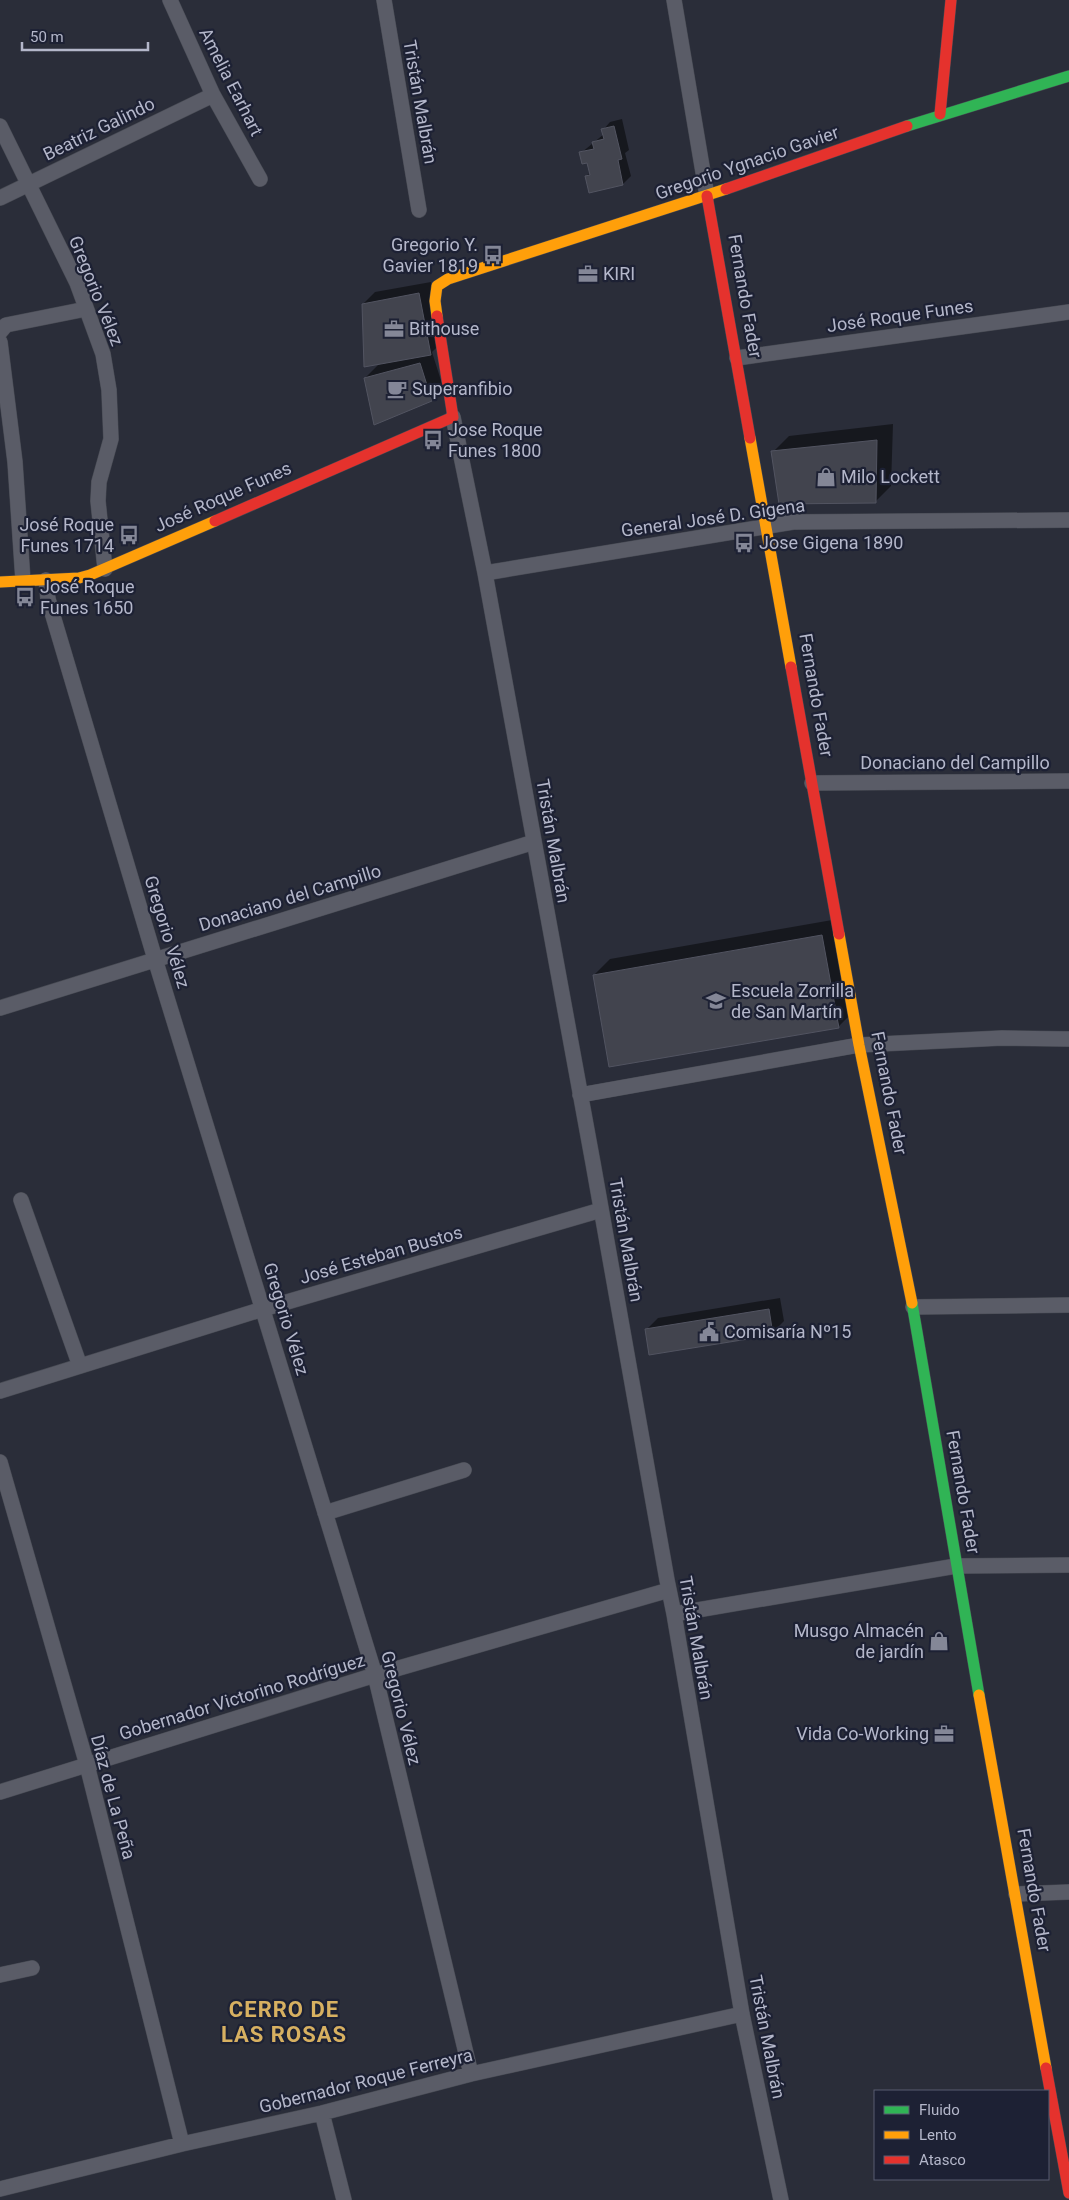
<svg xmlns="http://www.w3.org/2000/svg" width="1069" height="2200" viewBox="0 0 1069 2200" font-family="Roboto,sans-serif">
<rect width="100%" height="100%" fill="#2a2d39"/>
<path fill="#0007" d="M622 119 629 150 625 153 631 176 623 184 586 176 591 172 588 161 581 153 604 134 603 130 610 122Z
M431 282 443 341 432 352 443 387 431 399 365 378 380 363 363 304 375 292Z
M893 424 891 486 875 502 773 452 789 436Z
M838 919 854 1011 838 1027 594 975 610 959Z
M780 1298 784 1321 772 1333 646 1330 658 1318Z"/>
<path fill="#42444e" stroke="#525461" d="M614 126 622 159 618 160 623 185 589 193 585 176 590 175 587 163 582 164 579 152 594 149 592 142 604 139 601 129Z
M419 293 431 355 364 367 362 304Z
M420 363 432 401 374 425 364 378Z
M877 440 876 503 779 504 771 451Z
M822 935 839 1028 609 1067 593 975Z
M769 1309 773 1335 649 1355 645 1329Z"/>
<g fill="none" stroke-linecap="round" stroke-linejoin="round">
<defs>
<path id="street" d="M170 0 213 95 260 179
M384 0 419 210
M674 0 707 196
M0 126 77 283 103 354 109 390 111 439 99 482 98 501 105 569
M0 198 213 95
M0 332 6 325 86 309
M0 342 15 462 23 581
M737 358 1069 312
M453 417 485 573 593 1163 667 1580 674 1614 742 2014 781 2200
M485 573 793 522 1069 520
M46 580 48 599 155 959 375 1675 471 2074
M812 783 1069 781
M0 1008 534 842
M580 1095 859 1045 1002 1038 1069 1039
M21 1200 80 1366
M913 1307 1069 1305
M0 1391 263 1309 601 1210
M0 1462 87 1765 182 2144
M325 1513 464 1470
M674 1614 956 1566 1069 1565
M0 1792 375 1675 669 1590
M1016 1894 1069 1892
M0 1975 32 1968
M322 2113 344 2200
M0 2189 182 2144 322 2113 471 2074 742 2014"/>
<path id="fast" d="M907 126 1069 76
M912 1303 979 1695"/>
<path id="slow" d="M437 316 435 301 437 286 448 279 726 189
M750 438 791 667
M0 582 79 578 90 575 215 521
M839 934 859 1045 912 1303
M979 1695 1046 2068"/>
<path id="jam" d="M940 114 951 0
M726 189 907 126
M707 196 750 438
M215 521 453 417 437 316
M791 667 839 934
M1046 2068 1069 2193"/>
</defs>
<use href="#street" stroke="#464952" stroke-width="16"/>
<use href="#fast" stroke="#464952" stroke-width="12"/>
<use href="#slow" stroke="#464952" stroke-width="12"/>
<use href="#jam" stroke="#464952" stroke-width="12"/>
<use href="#street" stroke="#5a5c67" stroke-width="15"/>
<use href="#fast" stroke="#30b455" stroke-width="11"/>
<use href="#slow" stroke="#ff9f0a" stroke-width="11"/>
<use href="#jam" stroke="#e5322d" stroke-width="11"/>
</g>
<defs>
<symbol id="bus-bare" viewBox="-9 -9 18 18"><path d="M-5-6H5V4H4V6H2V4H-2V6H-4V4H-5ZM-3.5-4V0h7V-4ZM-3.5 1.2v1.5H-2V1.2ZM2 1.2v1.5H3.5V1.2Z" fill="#848797" stroke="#1d2134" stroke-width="2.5" paint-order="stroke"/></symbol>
<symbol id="office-bare" viewBox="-9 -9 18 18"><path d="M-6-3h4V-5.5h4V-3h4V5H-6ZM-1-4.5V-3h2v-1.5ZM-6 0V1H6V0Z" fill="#848797" stroke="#1d2134" stroke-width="2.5" paint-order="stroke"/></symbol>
<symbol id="cafe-bare" viewBox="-9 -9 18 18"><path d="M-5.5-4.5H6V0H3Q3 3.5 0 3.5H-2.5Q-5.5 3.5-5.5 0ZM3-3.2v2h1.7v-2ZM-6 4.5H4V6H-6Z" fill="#848797" stroke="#1d2134" stroke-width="2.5" paint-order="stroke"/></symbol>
<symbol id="shop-bare" viewBox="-9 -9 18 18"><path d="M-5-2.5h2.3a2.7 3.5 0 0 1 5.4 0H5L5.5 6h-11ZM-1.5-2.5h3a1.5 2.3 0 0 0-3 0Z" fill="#848797" stroke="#1d2134" stroke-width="2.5" paint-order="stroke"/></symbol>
<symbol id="school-bare" viewBox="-9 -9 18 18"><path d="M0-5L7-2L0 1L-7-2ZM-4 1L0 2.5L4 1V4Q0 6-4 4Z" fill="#848797" stroke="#1d2134" stroke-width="2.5" paint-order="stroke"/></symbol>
<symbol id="civic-bare" viewBox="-9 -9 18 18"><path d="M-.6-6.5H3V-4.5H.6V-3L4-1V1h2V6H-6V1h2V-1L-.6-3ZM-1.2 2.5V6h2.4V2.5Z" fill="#848797" stroke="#1d2134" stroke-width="2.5" paint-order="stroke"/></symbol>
</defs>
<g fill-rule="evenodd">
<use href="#bus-bare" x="479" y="241" width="28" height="28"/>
<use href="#office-bare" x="574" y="260" width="28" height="28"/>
<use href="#office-bare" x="380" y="315" width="28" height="28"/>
<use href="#cafe-bare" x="383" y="375" width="28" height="28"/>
<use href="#bus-bare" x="419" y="426" width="28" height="28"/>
<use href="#shop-bare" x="812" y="463" width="28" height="28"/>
<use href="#bus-bare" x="115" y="521" width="28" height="28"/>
<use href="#bus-bare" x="730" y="529" width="28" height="28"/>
<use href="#bus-bare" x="11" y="583" width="28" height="28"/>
<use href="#school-bare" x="702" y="987" width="28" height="28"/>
<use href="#civic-bare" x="695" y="1318" width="28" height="28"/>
<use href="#shop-bare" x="925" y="1627" width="28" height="28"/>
<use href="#office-bare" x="930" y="1720" width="28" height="28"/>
</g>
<g text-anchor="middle" stroke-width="4.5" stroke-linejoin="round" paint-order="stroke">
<g font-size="18" fill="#b4b7ca" stroke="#1d2134">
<text transform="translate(231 82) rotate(63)" y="6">Amelia Earhart</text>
<text transform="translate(420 102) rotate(80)" y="6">Tristán Malbrán</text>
<text transform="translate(99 129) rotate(-26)" y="6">Beatriz Galindo</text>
<text transform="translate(747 163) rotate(-19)" y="6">Gregorio Ygnacio Gavier</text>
<text transform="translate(96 291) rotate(68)" y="6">Gregorio Vélez</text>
<text transform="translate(745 296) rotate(80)" y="6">Fernando Fader</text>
<text transform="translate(900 316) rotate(-8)" y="6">José Roque Funes</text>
<text transform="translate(223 497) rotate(-24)" y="6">José Roque Funes</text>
<text transform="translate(713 518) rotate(-8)" y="6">General José D. Gigena</text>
<text transform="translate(816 695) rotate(80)" y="6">Fernando Fader</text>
<text x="955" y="769">Donaciano del Campillo</text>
<text transform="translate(553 841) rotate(80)" y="6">Tristán Malbrán</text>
<text transform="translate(290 898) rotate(-17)" y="6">Donaciano del Campillo</text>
<text transform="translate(167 932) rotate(73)" y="6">Gregorio Vélez</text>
<text transform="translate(889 1093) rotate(79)" y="6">Fernando Fader</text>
<text transform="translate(626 1240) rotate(80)" y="6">Tristán Malbrán</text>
<text transform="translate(381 1255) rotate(-16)" y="6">José Esteban Bustos</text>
<text transform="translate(286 1319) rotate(73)" y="6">Gregorio Vélez</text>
<text transform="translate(963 1492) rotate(80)" y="6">Fernando Fader</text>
<text transform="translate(696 1638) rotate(80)" y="6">Tristán Malbrán</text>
<text transform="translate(242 1697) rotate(-17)" y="6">Gobernador Victorino Rodríguez</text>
<text transform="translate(401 1708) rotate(76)" y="6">Gregorio Vélez</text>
<text transform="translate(113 1797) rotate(75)" y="6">Díaz de La Peña</text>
<text transform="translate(1034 1890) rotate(80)" y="6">Fernando Fader</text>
<text transform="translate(767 2037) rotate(79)" y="6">Tristán Malbrán</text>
<text transform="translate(366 2081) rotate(-14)" y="6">Gobernador Roque Ferreyra</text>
</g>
<g font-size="18" fill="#b4b7ca" stroke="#1d2134" text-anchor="start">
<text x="478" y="251" text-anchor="end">Gregorio Y.<tspan x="478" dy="21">Gavier 1819</tspan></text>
<text x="603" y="280">KIRI</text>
<text x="409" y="335">Bithouse</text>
<text x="412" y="395">Superanfibio</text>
<text x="448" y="436">Jose Roque<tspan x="448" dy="21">Funes 1800</tspan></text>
<text x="841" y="483">Milo Lockett</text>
<text x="114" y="531" text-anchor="end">José Roque<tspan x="114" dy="21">Funes 1714</tspan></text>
<text x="759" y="549">Jose Gigena 1890</text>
<text x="40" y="593">José Roque<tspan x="40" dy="21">Funes 1650</tspan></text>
<text x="731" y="997">Escuela Zorrilla<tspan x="731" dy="21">de San Martín</tspan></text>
<text x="724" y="1338">Comisaría Nº15</text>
<text x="924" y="1637" text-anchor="end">Musgo Almacén<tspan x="924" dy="21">de jardín</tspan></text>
<text x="929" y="1740" text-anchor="end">Vida Co-Working</text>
</g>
<g font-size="22" font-weight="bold" letter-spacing="1" fill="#d7b061" stroke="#1d2134">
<text x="284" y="2017">CERRO DE<tspan x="284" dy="25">LAS ROSAS</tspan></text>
</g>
</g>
<rect x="874" y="2090" width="175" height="90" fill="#1d2134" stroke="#595d70"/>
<rect x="884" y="2106" width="25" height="8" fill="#30b455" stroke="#595d70"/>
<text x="919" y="2115" font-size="15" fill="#b4b7ca">Fluido</text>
<rect x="884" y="2131" width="25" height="8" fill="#ff9f0a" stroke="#595d70"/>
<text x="919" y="2140" font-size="15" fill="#b4b7ca">Lento</text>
<rect x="884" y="2156" width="25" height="8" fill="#e5322d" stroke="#595d70"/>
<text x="919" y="2165" font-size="15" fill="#b4b7ca">Atasco</text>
<path d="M22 42v8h126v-8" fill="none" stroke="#b4b7ca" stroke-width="2.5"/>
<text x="30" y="42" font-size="15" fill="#b4b7ca" stroke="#1d2134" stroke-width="4" paint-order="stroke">50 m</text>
</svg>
